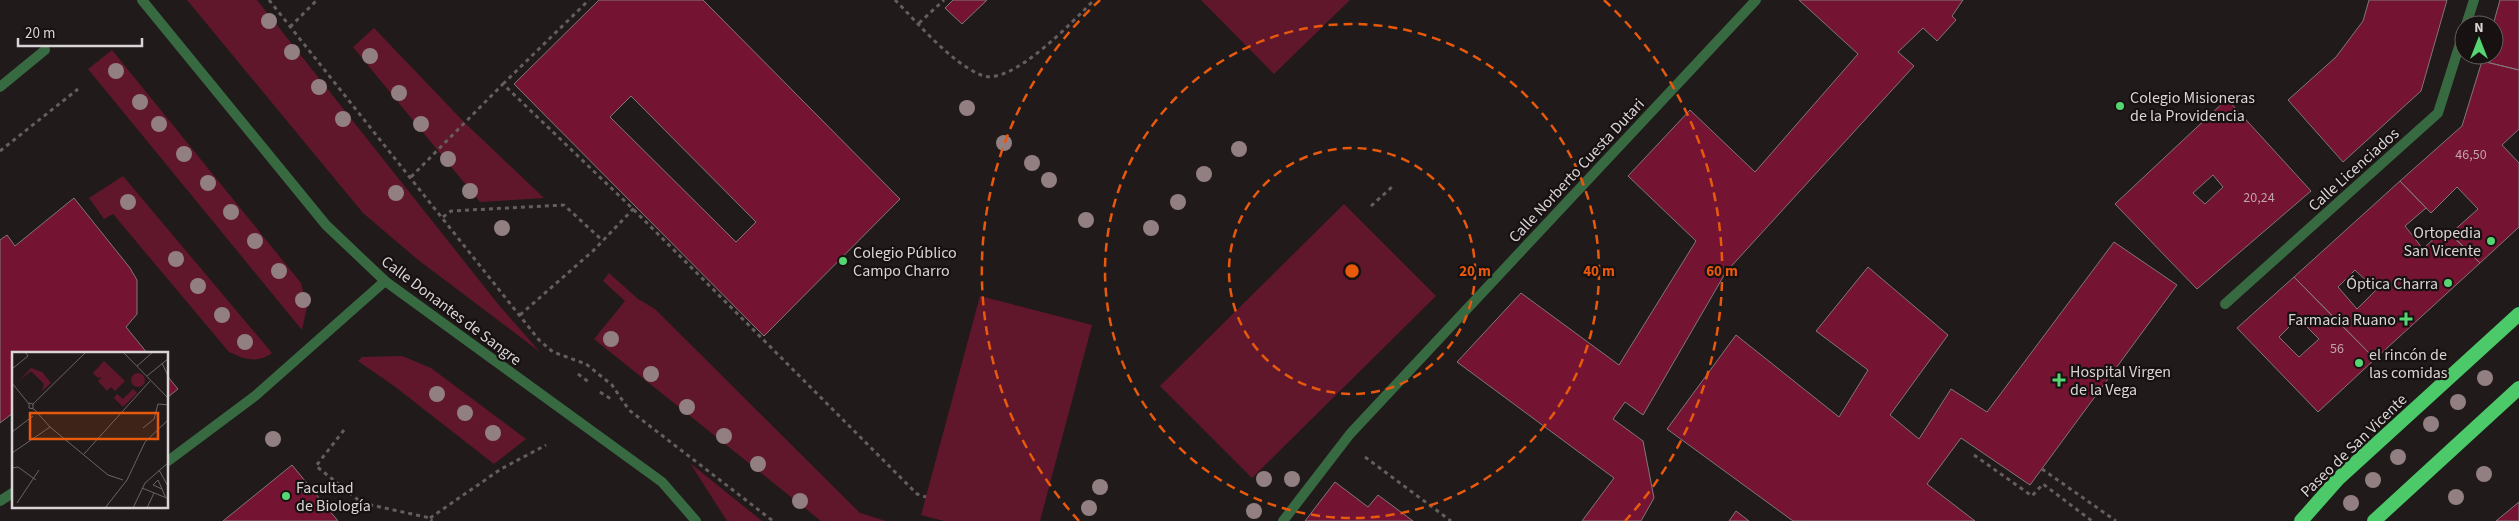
<svg xmlns="http://www.w3.org/2000/svg" width="2519" height="521" viewBox="0 0 2519 521" font-family="'Source Sans 3',sans-serif">
<rect width="100%" height="100%" fill="#201a1b"/>
<path fill="#60172b" d="M187 0H257L498 304 540 352 417 259 363 213Z
M1201 0H1350L1274 74Z
M374 28 464 122 544 198 480 202 353 47Z
M112 50 301 283 307 307 302 330 88 69Z
M123 176 272 353C256 364 245 359 229 352L113 214 104 219 89 198Z
M1344 204 1436 296 1252 478 1160 386Z
M609 273 638 299 655 309 860 513 886 521H821L594 339 625 301 603 281Z
M980 296 1092 325 1040 521H944L921 515Z
M402 356 431 368 526 439 494 464 394 386 358 361 362 357Z
M690 463 762 521H727Z"/>
<path fill="#741432" stroke="#807779" fill-rule="evenodd" d="M599 0H703L900 199 764 336 514 84ZM631 96 756 222 736 242 610 117Z
M953 0H987L962 24 945 8Z
M1799 0H1963L1952 16 1956 20 1937 41 1923 28 1898 52 1914 66 1726 272 1643 415 1625 402 1613 419 1643 441 1654 498 1641 521H1582L1614 478 1457 362 1521 293 1619 365 1696 241 1628 176 1690 110 1755 172 1858 54Z
M2369 0H2447L2421 91 2343 162 2288 100 2336 57 2363 21Z
M2500 0H2519V70L2482 61 2484 55H2494L2493 25Z
M2482 61 2519 70V129L2502 145 2519 163V227L2480 263 2450 234 2478 209 2457 187 2431 213 2400 181 2462 126Z
M2227 99 2311 191 2197 289 2115 204ZM2213 175 2223 187 2205 204 2193 193Z
M2400 181 2426 208 2405 226 2423 249 2445 228 2480 263 2375 359 2294 277ZM2355 270 2376 290 2357 309 2338 287Z
M74 198 130 268 137 280V314L126 327 148 354H14V412L0 423V240L7 235 15 246Z
M2114 242 2177 285 2030 485 1961 438 1927 484 1975 521H1793L1667 429 1736 335 1839 417 1868 370 1816 331 1868 267 1948 335 1890 415 1919 439 1951 389 1987 412Z
M2294 277 2375 359 2318 412 2237 328ZM2298 318 2319 339 2299 357 2279 337Z
M168 377 178 389 168 397Z
M292 465 338 521H223Z
M1335 482 1368 507 1378 495 1413 521H1305Z
M2519 502V521H2496Z
M1736 511 1749 521H1729Z"/>
<g fill="none" stroke-linecap="round" stroke-linejoin="round">
<path stroke="#645e5f" stroke-width="3" stroke-dasharray="4 4" stroke-linecap="butt" d="M269 0 539 340 553 352 586 364 612 385 629 410 773 521
M895 0C918 23 950 62 981 75 1011 88 1074 20 1094 0
M919 23 944 0
M290 27 317 0
M503 84 589 0
M0 151 78 89
M411 177 503 84 633 209 917 494 926 497
M1371 206 1392 187
M443 217 451 211 564 205 603 241
M520 315 594 250 636 206
M578 374 590 383
M600 392 611 399
M344 430 316 466 362 503 430 518 432 521
M1974 455 2032 496 2043 484 2092 521
M1365 457 1451 521
M2042 469 2116 521
M430 518 501 469 546 445"/>
<path stroke="#386a41" stroke-width="10" d="M168 461 255 396 385 281
M0 501 14 492"/>
<path stroke="#386a41" stroke-width="10" d="M0 87 45 50
M1283 521 1350 434 1756 0"/>
<path stroke="#386a41" stroke-width="10" d="M142 0 326 225 385 281 662 482 696 521
M2466 25 2474 0
M2225 304 2438 113 2464 31"/>
<path stroke="#4cc968" stroke-width="14" d="M2301 521 2338 479 2519 314
M2374 521 2519 388"/>
</g>
<g fill="#927f82">
<circle cx="269" cy="21" r="8"/>
<circle cx="292" cy="52" r="8"/>
<circle cx="370" cy="56" r="8"/>
<circle cx="116" cy="71" r="8"/>
<circle cx="319" cy="87" r="8"/>
<circle cx="399" cy="93" r="8"/>
<circle cx="140" cy="102" r="8"/>
<circle cx="967" cy="108" r="8"/>
<circle cx="343" cy="119" r="8"/>
<circle cx="159" cy="124" r="8"/>
<circle cx="421" cy="124" r="8"/>
<circle cx="1004" cy="143" r="8"/>
<circle cx="1239" cy="149" r="8"/>
<circle cx="184" cy="154" r="8"/>
<circle cx="448" cy="159" r="8"/>
<circle cx="1032" cy="163" r="8"/>
<circle cx="1204" cy="174" r="8"/>
<circle cx="1049" cy="180" r="8"/>
<circle cx="208" cy="183" r="8"/>
<circle cx="470" cy="191" r="8"/>
<circle cx="396" cy="193" r="8"/>
<circle cx="128" cy="202" r="8"/>
<circle cx="1178" cy="202" r="8"/>
<circle cx="231" cy="212" r="8"/>
<circle cx="1086" cy="220" r="8"/>
<circle cx="502" cy="228" r="8"/>
<circle cx="1151" cy="228" r="8"/>
<circle cx="255" cy="241" r="8"/>
<circle cx="176" cy="259" r="8"/>
<circle cx="279" cy="271" r="8"/>
<circle cx="198" cy="286" r="8"/>
<circle cx="303" cy="300" r="8"/>
<circle cx="222" cy="315" r="8"/>
<circle cx="611" cy="339" r="8"/>
<circle cx="245" cy="342" r="8"/>
<circle cx="651" cy="374" r="8"/>
<circle cx="2485" cy="378" r="8"/>
<circle cx="437" cy="394" r="8"/>
<circle cx="2458" cy="402" r="8"/>
<circle cx="687" cy="407" r="8"/>
<circle cx="465" cy="413" r="8"/>
<circle cx="2431" cy="424" r="8"/>
<circle cx="493" cy="433" r="8"/>
<circle cx="724" cy="436" r="8"/>
<circle cx="273" cy="439" r="8"/>
<circle cx="2398" cy="457" r="8"/>
<circle cx="758" cy="464" r="8"/>
<circle cx="2484" cy="474" r="8"/>
<circle cx="1264" cy="479" r="8"/>
<circle cx="1292" cy="479" r="8"/>
<circle cx="2373" cy="480" r="8"/>
<circle cx="1100" cy="487" r="8"/>
<circle cx="2456" cy="497" r="8"/>
<circle cx="800" cy="501" r="8"/>
<circle cx="2351" cy="503" r="8"/>
<circle cx="1089" cy="508" r="8"/>
<circle cx="1254" cy="511" r="8"/>
</g>
<g fill="none" stroke="#e8590c" stroke-width="2.5" stroke-dasharray="9 6">
<circle cx="1352" cy="271" r="123"/>
<circle cx="1352" cy="271" r="247"/>
<path d="M1079 521A370 370 0 0 1 1100 0M1604 0A370 370 0 0 1 1625 521"/>
</g>
<g fill="#55d672" stroke="#171112" stroke-width="2">
<circle cx="2120" cy="106" r="5"/>
<circle cx="2491" cy="241" r="5"/>
<circle cx="843" cy="261" r="5"/>
<circle cx="2448" cy="283" r="5"/>
<path d="M2403.5 311.5h5v5h5v5h-5v5h-5v-5h-5v-5h5z"/>
<circle cx="2359" cy="363" r="5"/>
<path d="M2056.5 372.5h5v5h5v5h-5v5h-5v-5h-5v-5h5z"/>
<circle cx="286" cy="496" r="5"/>
</g>
<g text-anchor="middle" stroke-width="4.5" stroke-linejoin="round" paint-order="stroke">
<g font-size="14" fill="#c0a4ac">
<text x="2471" y="159">46,50</text>
<text x="2259" y="202">20,24</text>
<text x="2337" y="353">56</text>
</g>
<g font-size="16" fill="#d9d4d5" stroke="#171112" text-anchor="start">
<text x="2130" y="103">Colegio Misioneras<tspan x="2130" dy="18">de la Providencia</tspan></text>
<text x="2481" y="238" text-anchor="end">Ortopedia<tspan x="2481" dy="18">San Vicente</tspan></text>
<text x="853" y="258">Colegio Público<tspan x="853" dy="18">Campo Charro</tspan></text>
<text x="2438" y="289" text-anchor="end">Óptica Charra</text>
<text x="2396" y="325" text-anchor="end">Farmacia Ruano</text>
<text x="2369" y="360">el rincón de<tspan x="2369" dy="18">las comidas</tspan></text>
<text x="2070" y="377">Hospital Virgen<tspan x="2070" dy="18">de la Vega</tspan></text>
<text x="296" y="493">Facultad<tspan x="296" dy="18">de Biología</tspan></text>
</g>
<g font-size="16" fill="#d9d4d5" stroke="#171112">
<text transform="translate(2353 169) rotate(-42)" y="6">Calle Licenciados</text>
<text transform="translate(1576 170) rotate(-47)" y="6">Calle Norberto Cuesta Dutari</text>
<text transform="translate(452 310) rotate(37)" y="6">Calle Donantes de Sangre</text>
<text transform="translate(2353 445) rotate(-44)" y="6">Paseo de San Vicente</text>
</g>
</g>
<g transform="translate(12 352)">
<rect width="156" height="156" fill="#201a1b"/>
<path d="M92 9 113 29 103 39 99 35 95 39 86 29 90 25 86 26 81 21ZM19 16 30 20 39 31 30 39 32 32 19 19 7 29ZM119 28a7 7 0 1 1 14 0a7 7 0 1 1-14 0ZM121 37 125 41 111 55 102 46 105 42 111 47Z" fill="#60172b"/>
<path fill="none" stroke="#6a6465" stroke-width="1" d="M111 0 157 47M150 11 157 26M125 14 141 0M0 17 16 4 13 0M135 24 157 6M0 31 17 52M21 52 74 0M21 56V52L17 51V56L22 57 38 75 96 123 111 128M131 76 142 67 146 52 157 53M0 80 21 64M0 101 38 75M72 102 138 29M0 116 6 115 24 128M147 118 157 136M130 136 157 147M150 137 141 133 146 128 150 137 153 144V145M5 151 27 118M93 156 115 128 133 90 157 67M121 156 133 131 157 110M135 156 142 141"/>
<path fill="#e8590c" fill-opacity="0.15" stroke="#e8590c" stroke-width="2.5" d="M18 61H146V87H18Z"/>
<rect width="156" height="156" fill="none" stroke="#d9d4d5" stroke-width="2.5"/>
</g>
<circle cx="1352" cy="271" r="8" fill="#e8590c" stroke="#171112" stroke-width="2.5"/>
<g font-size="15" text-anchor="middle" font-weight="bold" fill="#e8590c" stroke="#171112" stroke-width="4.5" stroke-linejoin="round" paint-order="stroke">
<text x="1475" y="276">20 m</text>
<text x="1599" y="276">40 m</text>
<text x="1722" y="276">60 m</text>
</g>
<g transform="translate(2479 40)"><circle r="24" fill="#171112" stroke="#655f60"/>
<path d="M0-4L9 19L0 12L-9 19Z" fill="#55d672"/>
<text y="-8" font-size="14" font-weight="bold" text-anchor="middle" fill="#d9d4d5">N</text>
</g>
<path d="M18 38v8h124v-8" fill="none" stroke="#d9d4d5" stroke-width="2.5"/>
<text x="25" y="38" font-size="15" fill="#d9d4d5" stroke="#171112" stroke-width="4" paint-order="stroke">20 m</text>
</svg>
